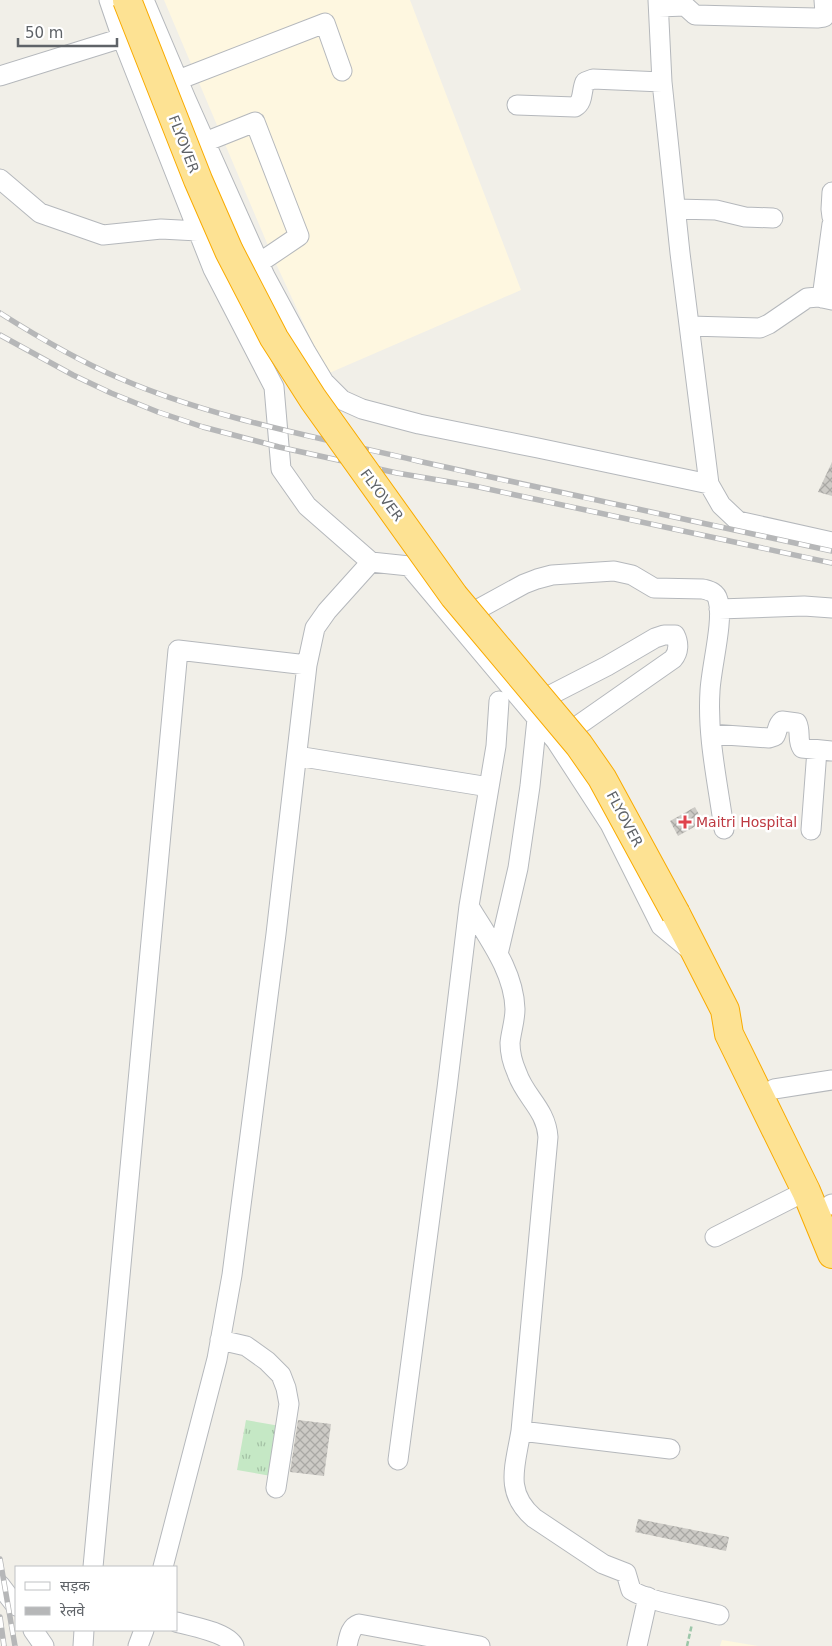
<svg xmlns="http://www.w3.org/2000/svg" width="832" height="1646" viewBox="0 0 832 1646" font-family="'DejaVu Sans','Noto Sans Devanagari',sans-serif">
<defs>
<pattern id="grass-tufts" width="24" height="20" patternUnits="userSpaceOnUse" patternTransform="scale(1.25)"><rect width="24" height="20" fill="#c5e8c5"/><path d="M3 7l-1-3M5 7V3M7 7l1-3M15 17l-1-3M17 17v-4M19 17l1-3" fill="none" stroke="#a3c0a4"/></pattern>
<pattern id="building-cross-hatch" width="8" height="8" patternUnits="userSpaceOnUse" patternTransform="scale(1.25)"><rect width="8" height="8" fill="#cccac5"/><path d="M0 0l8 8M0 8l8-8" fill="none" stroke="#a9a8a4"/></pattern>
</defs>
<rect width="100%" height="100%" fill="#f1efe8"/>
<path fill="#fef7e0" d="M164 0H410L521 290 327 374 272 255Z
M722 1640 758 1646H720Z"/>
<path fill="url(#grass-tufts)" d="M246 1420 280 1426 271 1476 237 1470Z"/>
<path fill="url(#building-cross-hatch)" d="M832 462V496L818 492Z
M695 807 703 822 678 836 670 821Z
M298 1420 331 1424 324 1476 290 1472Z
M638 1519 729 1537 726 1551 635 1532Z"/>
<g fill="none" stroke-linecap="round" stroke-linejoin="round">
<defs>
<path id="minor" d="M109 0 122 38 213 269 274 387 281 469 307 506 371 562 409 566 556 741 610 824 661 926 690 950
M144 0 186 99 265 276 306 352 324 382 342 400 362 409 419 424 538 448 709 484
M658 0 662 82 680 253 709 484 721 505 738 521 832 542
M659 7 685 6 695 15 817 18 824 17 825 13 824 0
M0 76 122 38
M178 80 325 23 342 71
M517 105 575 107C584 102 581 91 585 82L593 79 662 82
M205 142 255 122 299 236 259 263
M0 179 40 213 103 235 161 229 198 231
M832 192 831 209 832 217
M676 209 716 210 745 217 773 218
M822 298 832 224
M690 326 760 328 769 324 807 298 818 297 832 300
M719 609 804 606 832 608
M460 619 524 584 537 579 552 575 614 571 632 575 654 588 703 589C710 591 716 592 718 600 724 620 711 668 710 691 707 737 718 784 724 829
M531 705 607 666 655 638 664 635H675C679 643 679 652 673 659L560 738
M711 734 769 738 775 736C778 730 777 725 782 721L797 723C801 731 797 741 802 748L832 751
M297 756 489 787
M811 830 817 750
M469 906C488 938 514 971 515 1009 515 1021 511 1032 510 1043 510 1053 513 1064 517 1073 525 1097 546 1109 548 1137L521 1431C515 1467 504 1492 534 1518L603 1564 626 1573 631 1590C651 1603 694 1608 719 1615
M498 954 518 868 530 786 537 719
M774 1089 832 1080
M830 1205 832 1204
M715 1237 806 1191
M220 1340 246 1346 267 1361 281 1375 286 1388 289 1404 276 1488
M521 1431 670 1449
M398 1460 447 1088 469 906 496 746 499 701
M93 1567 178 650 307 665
M163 1567 217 1359 232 1275 276 934 307 665 315 628 327 611 371 562
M0 1585 16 1606
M176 1622C191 1626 227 1632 234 1646
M33 1630 44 1646
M83 1646 84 1630
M138 1646 144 1630
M347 1646C349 1637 350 1627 359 1624L480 1646
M637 1646 648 1597"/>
<path id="highway" d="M676 914 725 1010 729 1034 806 1191 832 1254"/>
</defs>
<use href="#minor" stroke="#b5b8bc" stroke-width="21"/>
<use href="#highway" stroke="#f9ab00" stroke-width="30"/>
<path stroke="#9cc7a9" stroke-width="2.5" stroke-dasharray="5 2.5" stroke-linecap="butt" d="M687 1646 692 1624"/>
<use href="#minor" stroke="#fff" stroke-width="19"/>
<use href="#highway" stroke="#fde293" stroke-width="28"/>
<defs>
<path id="rail" d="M0 313C38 337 77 360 119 378 214 419 317 437 418 461 555 492 694 521 832 551
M0 335 73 375 111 393 158 412 203 427 279 447 397 473 474 486 832 563
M0 1559 15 1646
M0 1617 4 1646"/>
</defs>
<use href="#rail" stroke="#b6b7b8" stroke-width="5.5"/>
<use href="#rail" stroke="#fff" stroke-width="4" stroke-dasharray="11" stroke-linecap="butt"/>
<defs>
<path id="highway-bridge" d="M127 0 198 180 229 251 274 338 313 399 454 596 579 745 602 778 676 914"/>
</defs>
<use href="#highway-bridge" stroke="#f9ab00" stroke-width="30" stroke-linecap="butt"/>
<use href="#highway-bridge" stroke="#fde293" stroke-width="28"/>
</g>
<path fill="#e0444e" stroke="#fff" stroke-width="2" d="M682.5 814.5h5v5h5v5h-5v5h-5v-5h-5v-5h5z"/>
<g text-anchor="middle" stroke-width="5" stroke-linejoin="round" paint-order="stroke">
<g font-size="14" fill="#5f6368" stroke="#fff">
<text transform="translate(184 144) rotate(69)" y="5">FLYOVER</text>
<text transform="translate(382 495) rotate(53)" y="5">FLYOVER</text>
<text transform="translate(625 819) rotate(62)" y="5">FLYOVER</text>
</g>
<g font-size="14" fill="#be3a42" stroke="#fff" text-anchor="start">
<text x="696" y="827">Maitri Hospital</text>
</g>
</g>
<rect x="15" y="1566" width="162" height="65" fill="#ffffff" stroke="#bfc1c3"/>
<rect x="25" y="1582" width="25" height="8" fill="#ffffff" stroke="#bfc1c3"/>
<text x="60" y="1591" font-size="15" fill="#5f6368">सड़क</text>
<rect x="25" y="1607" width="25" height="8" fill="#b6b7b8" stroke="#bfc1c3"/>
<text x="60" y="1616" font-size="15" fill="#5f6368">रेलवे</text>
<path d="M18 38v8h99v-8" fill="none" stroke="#5f6368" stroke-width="2.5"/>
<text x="25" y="38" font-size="15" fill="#5f6368" stroke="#ffffff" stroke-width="4" paint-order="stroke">50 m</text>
</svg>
